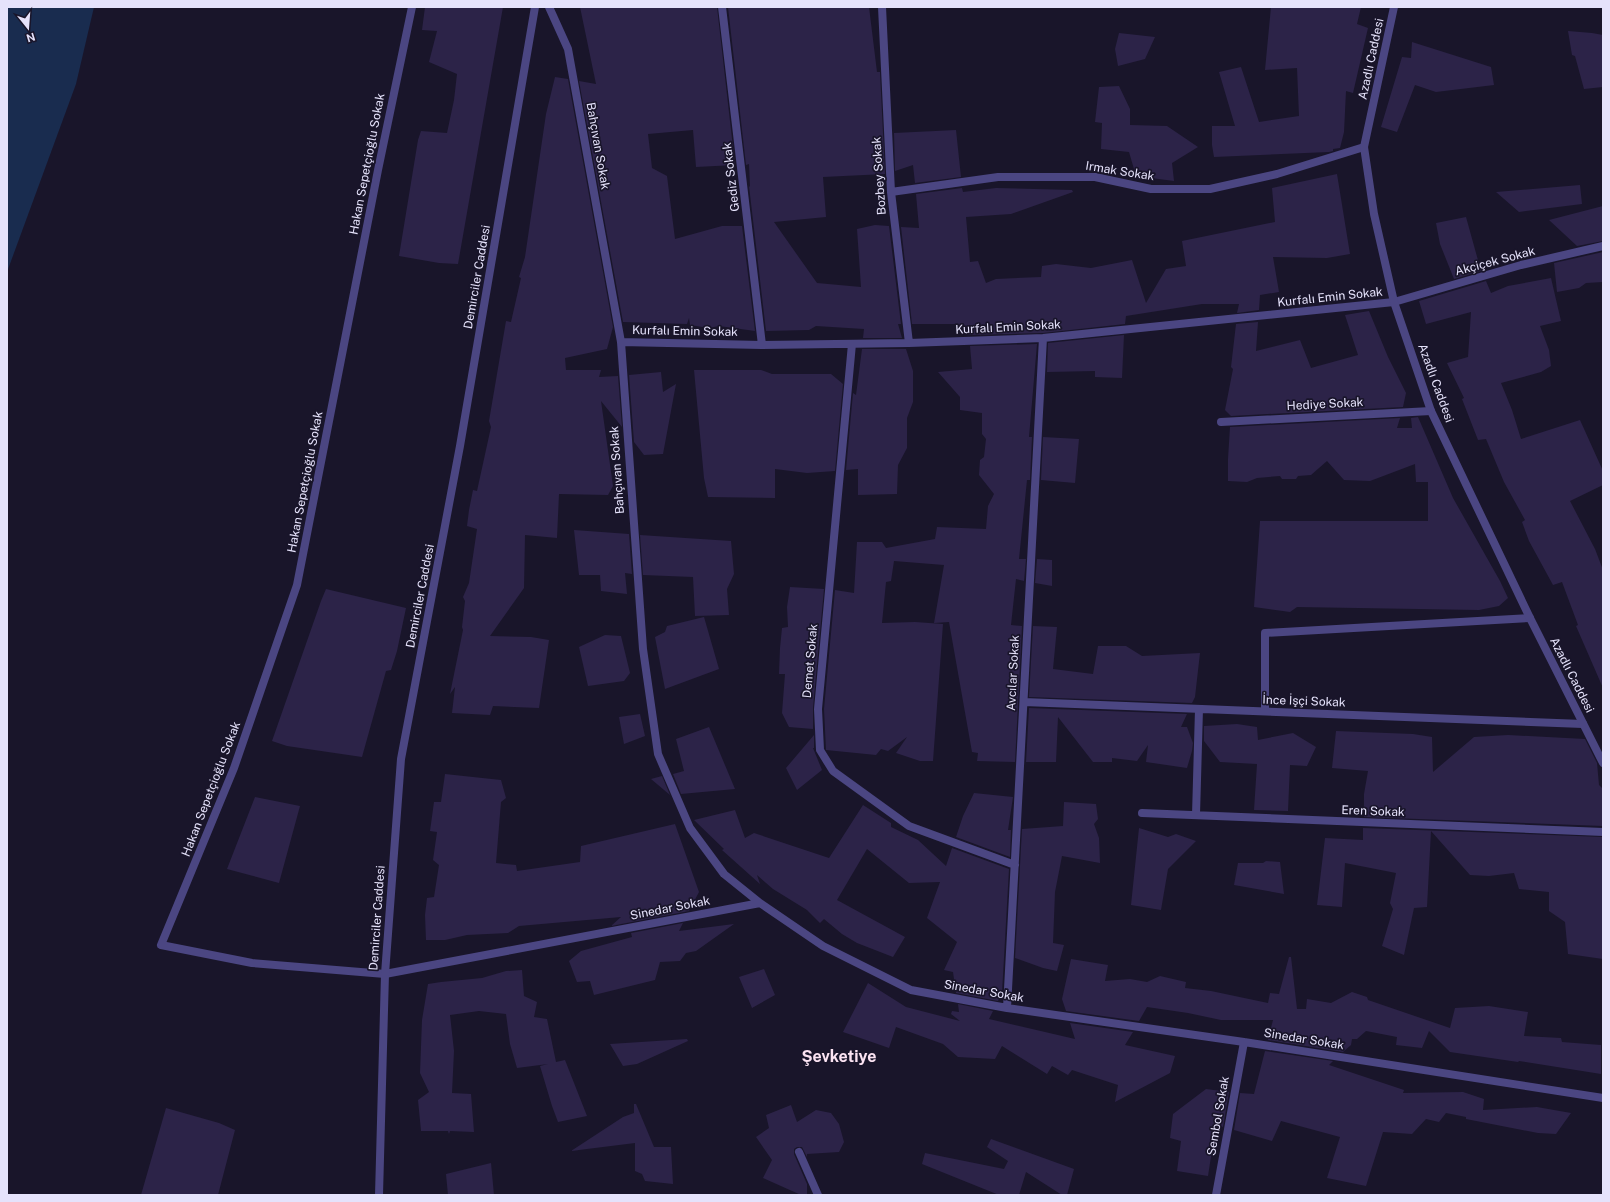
<svg xmlns="http://www.w3.org/2000/svg" width="1610" height="1202" viewBox="0 0 1610 1202" font-family="'Public Sans',sans-serif">
<rect width="100%" height="100%" fill="#19152a"/>
<path fill="#192c4f" d="M 7,7 L 94,7 L 76,84 L 7,272 Z"/>
<path fill="#2c2348" d="M 425,7 L 503,7 L 458,264 L 439,263 L 399,256 L 418,140 L 421,131 L 447,133 L 454,100 L 457,74 L 429,62 L 437,31 L 422,30 Z
M 580,7 L 717,7 L 735,165 L 696,167 L 693,130 L 648,134 L 652,168 L 667,176 L 675,239 L 722,226 L 742,226 L 755,331 L 719,326 L 709,328 L 690,325 L 689,318 L 687,324 L 623,322 L 579,81 L 596,84 Z
M 728,7 L 869,7 L 877,72 L 880,72 L 885,174 L 823,177 L 826,217 L 774,222 L 817,283 L 861,287 L 857,229 L 875,225 L 889,226 L 901,324 L 898,324 L 902,338 L 863,338 L 864,329 L 816,326 L 809,330 L 766,331 L 749,186 L 750,187 L 749,164 L 746,165 Z
M 1271,7 L 1361,7 L 1357,24 L 1368,28 L 1353,93 L 1346,91 L 1344,132 L 1340,148 L 1333,149 L 1333,151 L 1329,152 L 1214,157 L 1212,145 L 1212,126 L 1235,126 L 1219,72 L 1241,67 L 1259,122 L 1299,116 L 1297,68 L 1265,70 Z
M 1568,31 L 1592,33 L 1603,35 L 1603,87 L 1584,89 L 1575,56 L 1572,55 Z
M 1119,33 L 1155,37 L 1145,59 L 1118,66 L 1115,49 Z
M 1412,42 L 1491,67 L 1494,85 L 1436,92 L 1415,85 L 1397,132 L 1381,127 L 1402,57 L 1411,58 Z
M 555,77 L 568,79 L 613,327 L 607,349 L 565,358 L 566,370 L 601,370 L 599,377 L 618,376 L 622,427 L 601,401 L 613,486 L 608,495 L 559,494 L 557,538 L 525,535 L 524,588 L 490,636 L 531,637 L 549,640 L 539,708 L 493,706 L 490,715 L 452,713 L 455,687 L 450,694 L 463,630 L 462,627 L 465,601 L 463,597 L 469,583 L 477,529 L 467,526 L 469,510 L 473,490 L 477,491 L 491,427 L 489,421 L 506,321 L 511,322 L 521,278 L 519,277 L 525,257 L 546,114 Z
M 1119,86 L 1130,109 L 1130,125 L 1167,126 L 1198,147 L 1172,163 L 1174,181 L 1136,176 L 1129,152 L 1101,149 L 1102,123 L 1095,122 L 1099,87 Z
M 956,130 L 961,177 L 915,183 L 913,165 L 895,171 L 894,133 Z
M 1337,174 L 1350,254 L 1327,258 L 1273,257 L 1279,292 L 1260,295 L 1259,310 L 1237,313 L 1239,304 L 1202,304 L 1126,316 L 1125,324 L 1043,333 L 969,335 L 958,324 L 912,324 L 901,227 L 919,228 L 916,194 L 962,188 L 963,192 L 996,188 L 1072,190 L 1073,192 L 1011,214 L 966,217 L 970,262 L 978,261 L 986,283 L 996,279 L 1041,277 L 1042,266 L 1056,264 L 1091,268 L 1132,260 L 1146,303 L 1166,269 L 1186,266 L 1182,241 L 1275,222 L 1272,188 Z
M 1580,185 L 1582,204 L 1519,212 L 1496,192 Z
M 1603,206 L 1603,241 L 1577,246 L 1549,220 Z
M 1466,217 L 1481,271 L 1454,279 L 1440,244 L 1436,223 Z
M 1603,252 L 1603,282 L 1586,283 L 1579,288 L 1557,292 L 1554,263 Z
M 1551,278 L 1561,321 L 1540,326 L 1549,350 L 1551,366 L 1541,372 L 1501,383 L 1512,410 L 1521,439 L 1580,420 L 1603,471 L 1603,485 L 1570,501 L 1595,549 L 1603,570 L 1603,688 L 1576,626 L 1578,625 L 1562,582 L 1553,585 L 1529,541 L 1522,522 L 1525,520 L 1504,482 L 1486,439 L 1478,440 L 1462,399 L 1464,398 L 1447,363 L 1468,357 L 1471,312 L 1426,324 L 1419,301 L 1486,281 L 1491,293 L 1508,286 Z
M 1369,311 L 1388,357 L 1406,393 L 1403,407 L 1231,416 L 1225,410 L 1233,369 L 1231,367 L 1236,324 L 1258,322 L 1256,351 L 1300,340 L 1311,368 L 1358,355 L 1345,315 Z
M 1124,335 L 1122,378 L 1095,377 L 1095,371 L 1047,372 L 1048,343 Z
M 1037,344 L 1029,437 L 1032,437 L 1030,480 L 1027,480 L 1019,559 L 1026,559 L 1024,581 L 1016,579 L 1011,625 L 1022,626 L 1015,762 L 977,761 L 978,753 L 972,752 L 949,622 L 934,623 L 944,565 L 894,561 L 891,581 L 886,582 L 882,623 L 915,622 L 943,624 L 933,761 L 920,761 L 896,753 L 907,737 L 888,751 L 881,749 L 876,755 L 826,750 L 824,709 L 835,590 L 854,593 L 857,542 L 882,542 L 886,548 L 935,539 L 937,527 L 986,529 L 988,506 L 994,494 L 979,475 L 980,460 L 984,457 L 986,439 L 982,434 L 982,413 L 960,410 L 960,397 L 938,372 L 972,369 L 970,346 Z
M 862,349 L 906,349 L 913,371 L 913,402 L 907,418 L 907,448 L 898,465 L 897,494 L 858,495 L 858,469 L 846,470 L 853,393 L 856,395 Z
M 694,370 L 761,370 L 772,374 L 831,374 L 843,384 L 835,471 L 807,473 L 775,469 L 775,498 L 708,497 L 704,478 Z
M 661,372 L 663,392 L 676,384 L 663,454 L 644,455 L 634,442 L 629,375 Z
M 1418,417 L 1453,498 L 1500,581 L 1508,598 L 1499,606 L 1479,610 L 1297,607 L 1290,612 L 1254,607 L 1260,521 L 1428,521 L 1428,482 L 1416,482 L 1415,464 L 1370,481 L 1344,480 L 1327,461 L 1311,475 L 1298,476 L 1296,479 L 1282,479 L 1280,476 L 1257,478 L 1247,482 L 1228,481 L 1228,459 L 1230,427 L 1400,418 L 1397,428 L 1412,428 L 1411,418 Z
M 1043,437 L 1079,439 L 1075,483 L 1041,480 Z
M 574,530 L 629,534 L 632,574 L 625,573 L 627,594 L 601,591 L 600,575 L 579,575 Z
M 640,535 L 731,541 L 734,574 L 727,589 L 729,615 L 695,616 L 693,577 L 643,575 Z
M 1037,559 L 1052,560 L 1052,586 L 1035,583 Z
M 790,587 L 824,589 L 813,708 L 813,729 L 789,727 L 782,713 L 785,674 L 779,674 L 780,648 L 782,628 L 788,627 L 787,607 Z
M 326,589 L 406,608 L 397,651 L 391,670 L 386,671 L 362,757 L 287,746 L 272,741 L 321,601 Z
M 704,617 L 719,669 L 665,689 L 655,637 L 665,632 L 667,626 Z
M 1033,626 L 1057,627 L 1053,669 L 1093,674 L 1098,646 L 1126,646 L 1142,656 L 1200,653 L 1195,697 L 1192,703 L 1029,697 Z
M 605,635 L 621,636 L 630,673 L 624,681 L 588,686 L 579,647 Z
M 1029,708 L 1187,714 L 1181,727 L 1187,727 L 1193,743 L 1192,751 L 1187,768 L 1146,762 L 1148,745 L 1137,761 L 1112,758 L 1112,762 L 1093,762 L 1058,717 L 1056,762 L 1026,762 Z
M 640,714 L 645,736 L 624,744 L 619,717 Z
M 1237,724 L 1257,727 L 1258,740 L 1293,733 L 1316,747 L 1307,766 L 1290,765 L 1288,811 L 1254,810 L 1257,764 L 1220,762 L 1204,741 L 1204,726 Z
M 709,727 L 735,789 L 681,794 L 673,774 L 684,771 L 676,739 Z
M 1336,731 L 1413,734 L 1432,737 L 1433,772 L 1474,737 L 1508,735 L 1585,739 L 1597,763 L 1599,785 L 1603,789 L 1603,826 L 1364,817 L 1364,794 L 1368,771 L 1332,768 Z
M 814,735 L 814,748 L 813,748 L 822,770 L 797,790 L 786,768 Z
M 445,774 L 501,780 L 506,798 L 501,802 L 496,863 L 516,865 L 517,871 L 580,862 L 581,846 L 675,824 L 699,892 L 689,911 L 611,926 L 621,917 L 519,926 L 508,933 L 467,935 L 445,940 L 426,940 L 425,915 L 427,898 L 434,897 L 439,865 L 433,860 L 437,832 L 430,831 L 434,802 L 441,802 Z
M 662,776 L 670,795 L 651,779 Z
M 974,793 L 1013,797 L 1008,830 L 1011,830 L 1010,857 L 956,837 L 963,816 Z
M 255,797 L 300,806 L 279,883 L 227,869 Z
M 1064,802 L 1096,804 L 1098,819 L 1094,824 L 1099,838 L 1100,863 L 1062,856 L 1055,892 L 1053,943 L 1064,945 L 1057,971 L 1043,968 L 1015,958 L 1022,829 L 1063,826 Z
M 863,805 L 891,823 L 891,827 L 918,840 L 946,866 L 952,848 L 1009,869 L 1002,993 L 998,1001 L 956,993 L 953,972 L 944,970 L 957,942 L 927,918 L 940,882 L 909,883 L 867,849 L 837,900 L 905,937 L 893,957 L 857,943 L 842,934 L 824,919 L 820,923 L 807,910 L 773,889 L 757,875 L 760,884 L 722,850 L 724,849 L 694,820 L 735,810 L 745,838 L 754,833 L 829,858 Z
M 1139,828 L 1168,837 L 1176,834 L 1196,841 L 1168,869 L 1161,910 L 1131,905 Z
M 1363,828 L 1603,837 L 1603,959 L 1568,954 L 1565,922 L 1549,911 L 1549,892 L 1519,889 L 1514,873 L 1489,876 L 1470,875 L 1431,831 L 1427,907 L 1414,908 L 1404,955 L 1382,946 L 1393,909 L 1390,903 L 1396,873 L 1345,863 L 1342,907 L 1317,905 L 1325,838 L 1363,840 Z
M 1266,861 L 1280,862 L 1284,894 L 1234,885 L 1238,863 L 1263,863 Z
M 683,923 L 679,931 L 734,924 L 696,951 L 686,953 L 680,961 L 660,962 L 655,980 L 594,995 L 590,981 L 577,982 L 569,961 L 581,951 L 632,937 L 631,933 Z
M 1289,957 L 1291,957 L 1297,1009 L 1306,1009 L 1307,999 L 1331,1003 L 1352,992 L 1367,997 L 1368,1000 L 1450,1028 L 1455,1008 L 1489,1006 L 1528,1012 L 1524,1036 L 1561,1038 L 1562,1042 L 1601,1045 L 1601,1074 L 1519,1061 L 1518,1062 L 1450,1052 L 1429,1031 L 1422,1048 L 1396,1045 L 1397,1037 L 1366,1031 L 1357,1039 L 1352,1039 L 1351,1045 L 1343,1052 L 1268,1040 L 1273,1020 L 1221,1020 L 1188,1013 L 1147,1007 L 1139,1021 L 1066,1011 L 1062,999 L 1071,959 L 1108,965 L 1105,981 L 1130,979 L 1147,982 L 1160,976 L 1186,982 L 1185,988 L 1211,991 L 1268,1003 L 1270,993 L 1279,994 Z
M 764,969 L 775,995 L 752,1008 L 739,977 Z
M 522,970 L 524,996 L 537,1002 L 534,1017 L 547,1019 L 556,1062 L 565,1060 L 587,1116 L 558,1122 L 552,1106 L 540,1066 L 548,1064 L 517,1068 L 510,1044 L 506,1014 L 479,1011 L 450,1015 L 454,1051 L 452,1093 L 471,1094 L 474,1132 L 450,1131 L 449,1134 L 448,1131 L 421,1131 L 418,1100 L 429,1092 L 420,1073 L 422,1020 L 428,984 L 441,982 L 482,978 L 506,971 Z
M 868,983 L 906,1007 L 960,1021 L 951,1014 L 952,1011 L 959,1012 L 958,1004 L 993,1011 L 989,1019 L 1075,1039 L 1070,1023 L 1133,1032 L 1125,1045 L 1175,1056 L 1170,1073 L 1115,1102 L 1118,1085 L 1072,1070 L 1068,1075 L 1052,1066 L 1047,1074 L 1002,1046 L 995,1059 L 958,1057 L 943,1044 L 896,1027 L 889,1048 L 843,1032 Z
M 687,1039 L 688,1041 L 637,1064 L 623,1066 L 610,1044 Z
M 1265,1051 L 1333,1061 L 1329,1065 L 1404,1090 L 1403,1093 L 1463,1092 L 1484,1099 L 1483,1110 L 1537,1107 L 1571,1113 L 1556,1134 L 1538,1133 L 1466,1119 L 1466,1117 L 1446,1113 L 1439,1122 L 1426,1119 L 1412,1134 L 1383,1132 L 1366,1186 L 1327,1178 L 1340,1137 L 1281,1121 L 1272,1141 L 1234,1130 L 1240,1093 L 1254,1094 Z
M 1206,1089 L 1229,1092 L 1223,1127 L 1216,1124 L 1208,1176 L 1177,1171 L 1181,1141 L 1170,1138 L 1173,1114 Z
M 634,1104 L 636,1104 L 654,1147 L 671,1147 L 673,1184 L 645,1181 L 642,1174 L 635,1171 L 635,1143 L 571,1151 L 623,1117 L 634,1113 Z
M 791,1105 L 797,1122 L 816,1110 L 831,1113 L 839,1124 L 844,1142 L 839,1152 L 807,1154 L 807,1157 L 802,1147 L 797,1147 L 794,1149 L 794,1154 L 807,1184 L 807,1195 L 801,1195 L 763,1178 L 772,1160 L 756,1137 L 769,1128 L 766,1115 Z
M 166,1108 L 219,1123 L 235,1130 L 218,1195 L 141,1195 Z
M 991,1139 L 1074,1169 L 1067,1195 L 1062,1195 L 1026,1172 L 1019,1195 L 999,1195 L 922,1164 L 925,1153 L 1004,1169 L 1008,1161 L 987,1147 Z
M 491,1163 L 494,1195 L 448,1195 L 446,1174 Z"/>
<g fill="none" stroke-linecap="round" stroke-linejoin="round">
<path stroke="#4b4682" stroke-width="8" d="M 412,7 L 378,170 L 297,585 L 234,768 L 161,945 L 252,963 L 385,974 L 760,903 L 823,946 L 911,990 L 1007,1008 L 1244,1042 L 1603,1098
M 549,7 L 568,49 L 621,342 L 643,649 L 658,754 L 690,828 L 724,874 L 760,903
M 722,7 L 762,345
M 882,7 L 891,192 L 909,343
M 891,192 L 998,177 L 1095,177 L 1151,189 L 1210,189 L 1277,174 L 1364,147
M 621,342 L 762,345 L 909,343 L 1043,338 L 1394,302 L 1521,265 L 1603,246
M 852,344 L 818,709 L 820,750 L 833,771 L 909,826 L 1015,865
M 1221,422 L 1431,411
M 1024,702 L 1583,724
M 1265,711 L 1265,633 L 1530,618
M 1142,813 L 1603,832
M 1196,815 L 1199,709
M 1007,1008 L 1043,338
M 799,1152 L 818,1195
M 1216,1195 L 1244,1042"/>
<path stroke="#4b4682" stroke-width="8" d="M 1394,7 L 1364,147 L 1374,214 L 1394,302 L 1431,411 L 1530,618 L 1603,763
M 379,1195 L 385,974 L 401,759 L 460,446 L 535,7"/>
</g>
<g text-anchor="middle" stroke-width="3.5" stroke-linejoin="round" paint-order="stroke">
<g font-size="12" fill="#e5e2fb" stroke="#19152a">
<text transform="translate(1371 59) rotate(-78)" y="4">Azadlı Caddesi</text>
<text transform="translate(598 146) rotate(80)" y="4">Bahçıvan Sokak</text>
<text transform="translate(367 164) rotate(-79)" y="4">Hakan Sepetçioğlu Sokak</text>
<text transform="translate(1120 171) rotate(9)" y="4">Irmak Sokak</text>
<text transform="translate(879 176) rotate(-94)" y="4">Bozbey Sokak</text>
<text transform="translate(731 177) rotate(-97)" y="4">Gediz Sokak</text>
<text transform="translate(1495 261) rotate(-15)" y="4">Akçiçek Sokak</text>
<text transform="translate(477 277) rotate(-80)" y="4">Demirciler Caddesi</text>
<text transform="translate(1330 297) rotate(-6)" y="4">Kurfalı Emin Sokak</text>
<text transform="translate(1008 327) rotate(-3)" y="4">Kurfalı Emin Sokak</text>
<text transform="translate(685 331) rotate(1)" y="4">Kurfalı Emin Sokak</text>
<text transform="translate(1436 383) rotate(70)" y="4">Azadlı Caddesi</text>
<text transform="translate(1325 404) rotate(-3)" y="4">Hediye Sokak</text>
<text transform="translate(617 470) rotate(-94)" y="4">Bahçıvan Sokak</text>
<text transform="translate(305 482) rotate(-79)" y="4">Hakan Sepetçioğlu Sokak</text>
<text transform="translate(420 596) rotate(-79)" y="4">Demirciler Caddesi</text>
<text transform="translate(810 661) rotate(-85)" y="4">Demet Sokak</text>
<text transform="translate(1013 673) rotate(-87)" y="4">Avcılar Sokak</text>
<text transform="translate(1572 675) rotate(63)" y="4">Azadlı Caddesi</text>
<text transform="translate(1304 701) rotate(2)" y="4">İnce İşçi Sokak</text>
<text transform="translate(211 789) rotate(-69)" y="4">Hakan Sepetçioğlu Sokak</text>
<text transform="translate(1373 811) rotate(2)" y="4">Eren Sokak</text>
<text transform="translate(670 908) rotate(-11)" y="4">Sinedar Sokak</text>
<text transform="translate(377 918) rotate(-86)" y="4">Demirciler Caddesi</text>
<text transform="translate(984 991) rotate(10)" y="4">Sinedar Sokak</text>
<text transform="translate(1304 1039) rotate(9)" y="4">Sinedar Sokak</text>
<text transform="translate(1218 1116) rotate(-80)" y="4">Sembol Sokak</text>
</g>
<g font-size="16" font-weight="bold" fill="#fbe3f2" stroke="#19152a">
<text x="839" y="1062">Şevketiye</text>
</g>
</g>
<rect width="1610" height="1202" fill="none" stroke="#e5e2fb" stroke-width="16"/>
<g transform="translate(28 28) rotate(163)" stroke="#19152a" stroke-width="3" paint-order="stroke">
<path d="M0-3L7 15L0 10L-7 15Z" fill="#e5e2fb"/>
<text y="-6" font-size="11" font-weight="bold" text-anchor="middle" fill="#e5e2fb">N</text>
</g>
</svg>
